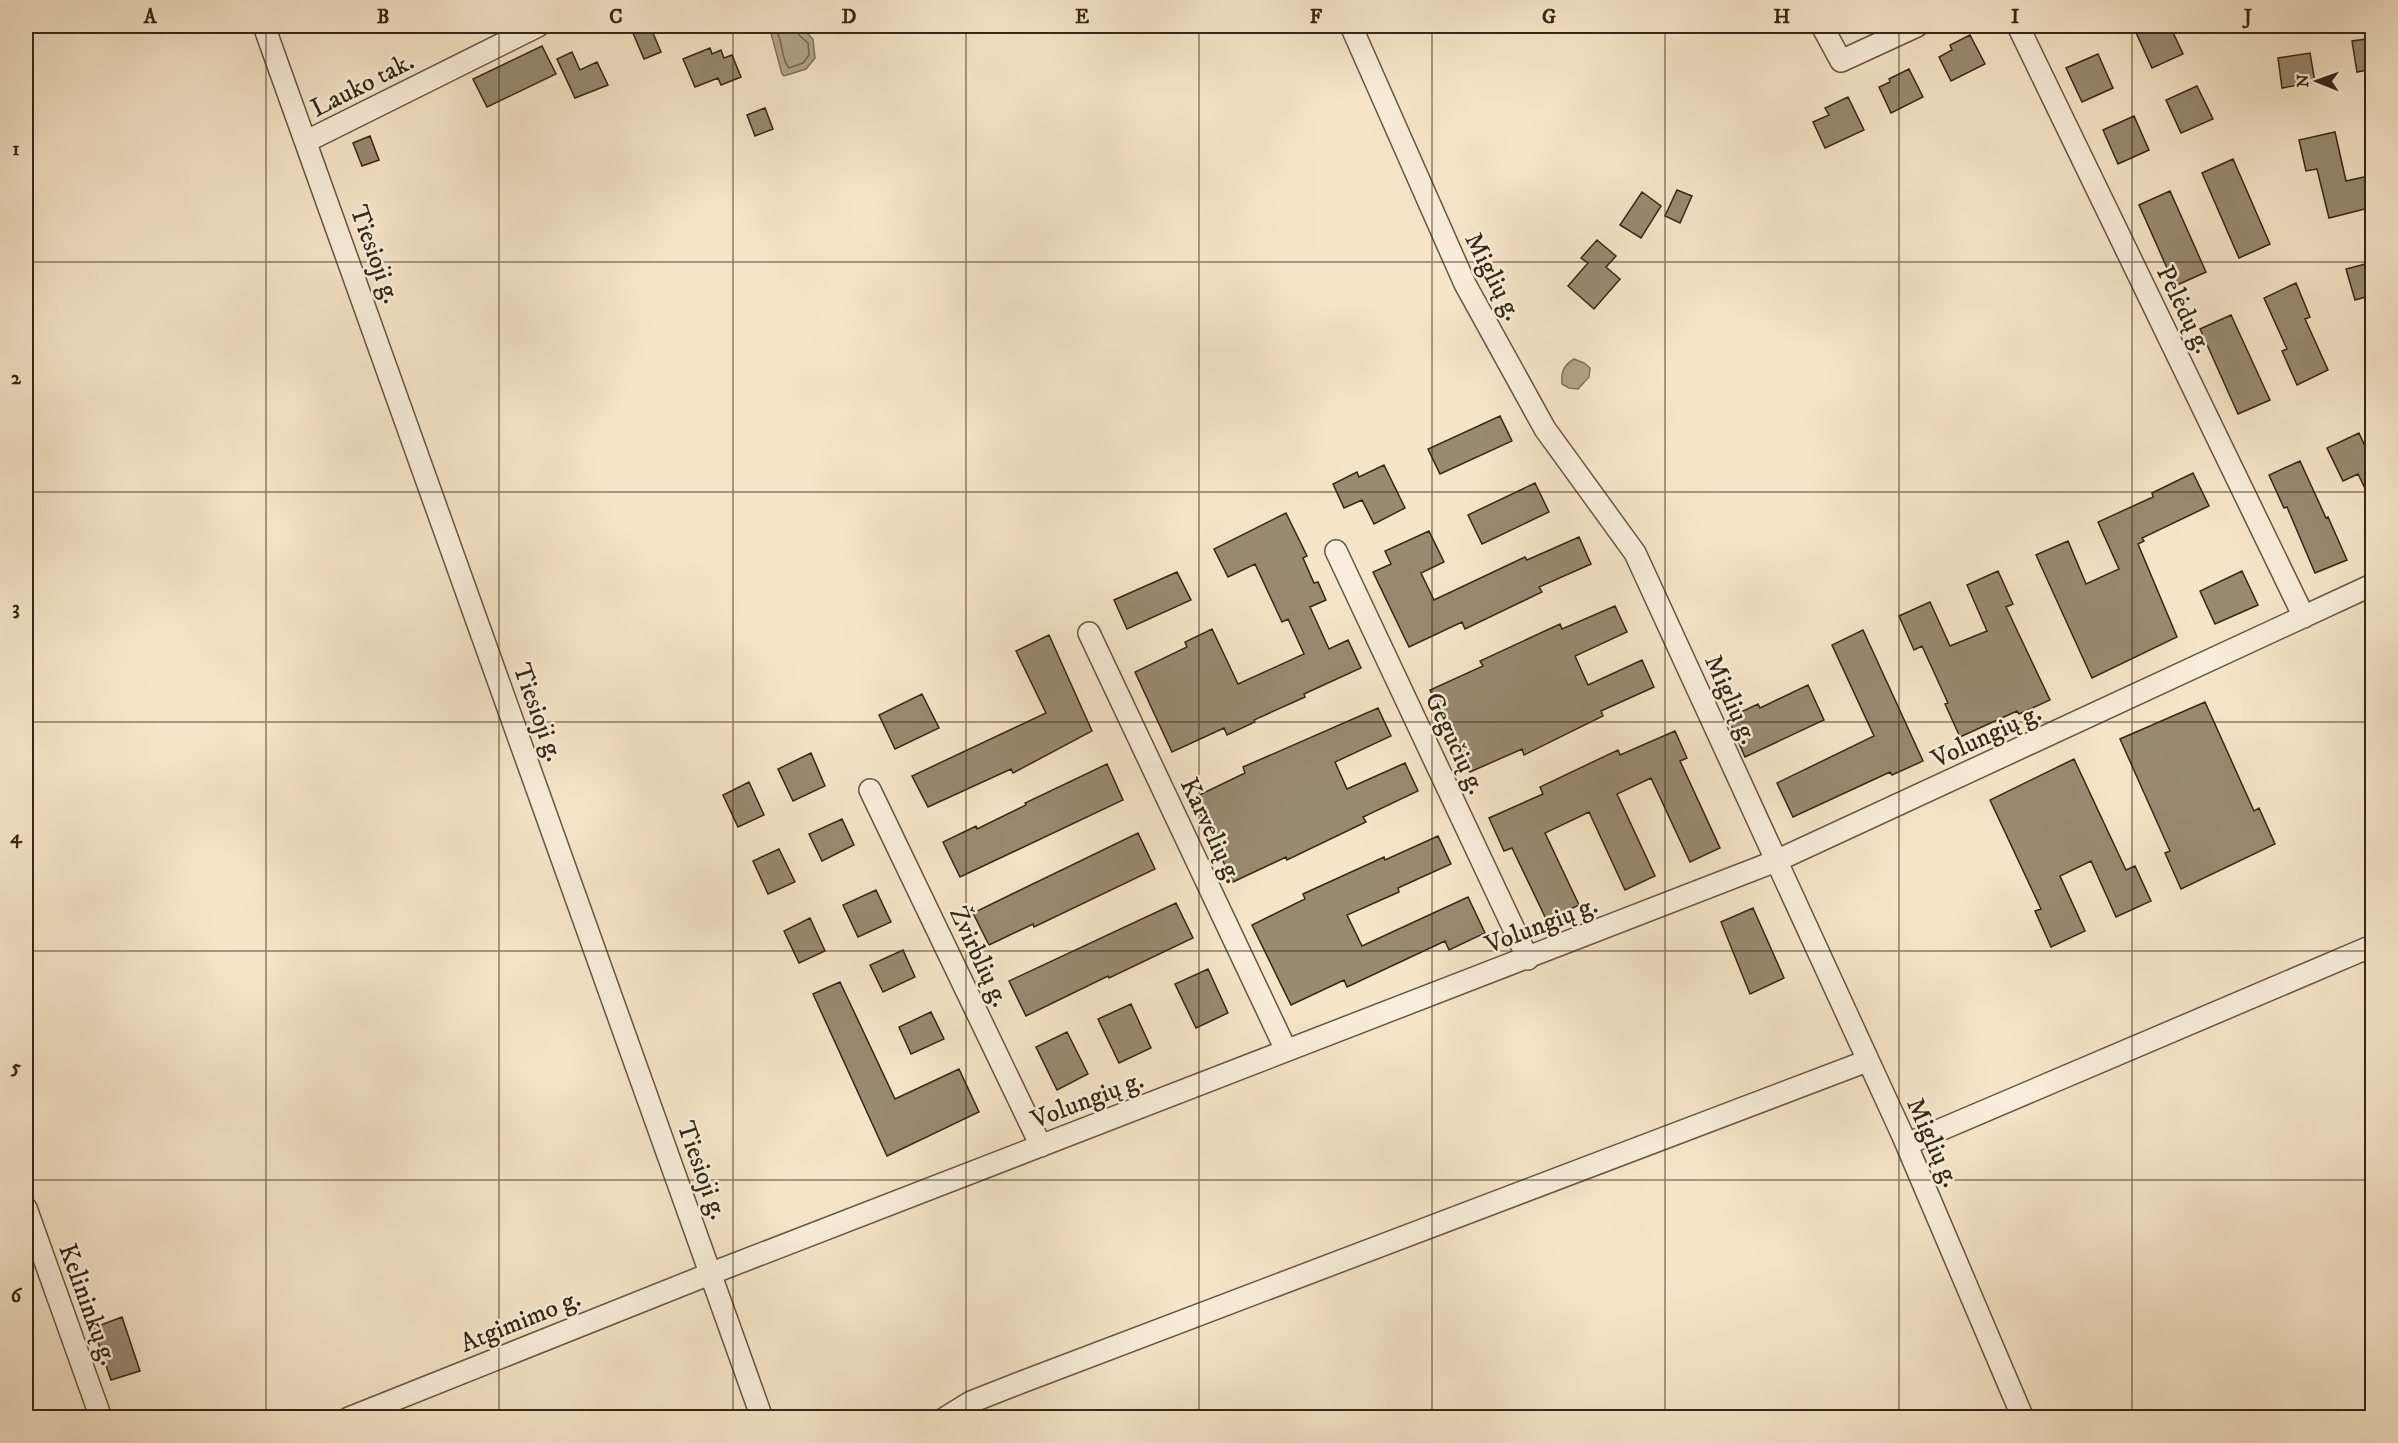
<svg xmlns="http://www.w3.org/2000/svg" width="2398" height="1443" viewBox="0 0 2398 1443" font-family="'IM FELL DW Pica',serif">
<rect width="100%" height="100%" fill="#f6e5c8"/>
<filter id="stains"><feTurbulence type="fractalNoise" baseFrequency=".00333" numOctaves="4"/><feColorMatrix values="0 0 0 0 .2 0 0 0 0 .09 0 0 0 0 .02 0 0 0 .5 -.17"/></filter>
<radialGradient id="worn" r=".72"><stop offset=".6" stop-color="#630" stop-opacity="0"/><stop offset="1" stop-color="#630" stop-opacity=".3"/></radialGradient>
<path fill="#b4a48b" stroke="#81725b" stroke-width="1.5" d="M 736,26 L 800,26 L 813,39 L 815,58 L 806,69 L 784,76 L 782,74 L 771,33 L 763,30 L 742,32 Z
M 1574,359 L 1584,363 L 1590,368 L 1589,377 L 1578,389 L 1569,388 L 1562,384 C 1561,372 1563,366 1574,359 Z"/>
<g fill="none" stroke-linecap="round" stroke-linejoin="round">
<path stroke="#746650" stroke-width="1.5" d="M 768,26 C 786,31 778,56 789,68 L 803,63 L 809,55 L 808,43 L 799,35 L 795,26"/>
</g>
<path fill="#998a72" stroke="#352714" stroke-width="1.5" d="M 630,26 L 650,26 L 661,52 L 644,59 Z
M 2133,26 L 2170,26 L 2183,54 L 2152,68 Z
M 1970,35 L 1985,64 L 1951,81 L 1939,57 L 1952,50 L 1950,45 Z
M 2373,38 L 2373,69 L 2357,72 L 2352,41 Z
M 542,46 L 556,74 L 487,107 L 473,79 Z
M 710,48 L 712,54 L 721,50 L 724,58 L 732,55 L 741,77 L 721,85 L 718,78 L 695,87 L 683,59 Z
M 572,52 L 580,70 L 597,62 L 608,85 L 575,98 L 557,59 Z
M 2310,53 L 2315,82 L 2282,88 L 2278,58 Z
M 2098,54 L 2113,88 L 2082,102 L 2066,68 Z
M 1909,69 L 1923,97 L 1891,113 L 1879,87 L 1890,82 L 1889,79 Z
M 2197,86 L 2213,119 L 2181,133 L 2166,100 Z
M 1848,97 L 1864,130 L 1825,148 L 1813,122 L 1829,115 L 1825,108 Z
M 765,108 L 773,129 L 755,136 L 747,115 Z
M 2134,116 L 2149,150 L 2118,164 L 2103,130 Z
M 2335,132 L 2346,181 L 2373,175 L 2373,207 L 2329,218 L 2317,169 L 2306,171 L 2299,140 Z
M 370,136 L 379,160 L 362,166 L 353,143 Z
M 2233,159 L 2270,244 L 2239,258 L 2202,173 Z
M 1677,190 L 1692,196 L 1680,223 L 1665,216 Z
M 2170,191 L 2206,272 L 2175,286 L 2139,205 Z
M 1642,192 L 1661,206 L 1641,238 L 1620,225 Z
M 1597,240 L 1616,256 L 1606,267 L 1620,279 L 1594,309 L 1568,286 L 1588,263 L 1581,258 Z
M 2373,262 L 2373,295 L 2355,300 L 2346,269 Z
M 2296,283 L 2310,317 L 2305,319 L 2328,370 L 2297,385 L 2282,351 L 2287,349 L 2264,298 Z
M 2231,315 L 2270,400 L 2238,414 L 2200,329 Z
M 1500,416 L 1512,441 L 1440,474 L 1428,449 Z
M 2359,433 L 2373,464 L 2373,505 L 2358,474 L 2343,481 L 2327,448 Z
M 2300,461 L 2326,518 L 2328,517 L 2347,560 L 2315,573 L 2287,507 L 2284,508 L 2269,475 Z
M 1384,465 L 1405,508 L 1374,524 L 1362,500 L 1344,508 L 1333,484 L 1357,472 L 1359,477 Z
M 2193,473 L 2209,506 L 2142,538 L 2144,541 L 2138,544 L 2177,637 L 2092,678 L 2036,555 L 2068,541 L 2086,584 L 2119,569 L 2098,522 L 2153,497 L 2152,493 Z
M 1535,483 L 1549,512 L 1482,544 L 1468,515 Z
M 1286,513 L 1307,556 L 1303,558 L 1314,583 L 1318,582 L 1326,600 L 1310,607 L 1329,649 L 1348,640 L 1361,668 L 1304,694 L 1305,697 L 1254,720 L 1255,722 L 1227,735 L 1224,728 L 1172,752 L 1135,672 L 1187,647 L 1185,642 L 1212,629 L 1238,684 L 1304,654 L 1288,619 L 1282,622 L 1255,564 L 1228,577 L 1214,549 Z
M 1429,531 L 1444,562 L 1421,573 L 1434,600 L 1525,557 L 1527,560 L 1579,537 L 1591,564 L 1539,587 L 1542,592 L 1465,629 L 1462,622 L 1409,647 L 1373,572 L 1391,564 L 1385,551 Z
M 1998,571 L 2013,604 L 2006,607 L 2050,700 L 2019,714 L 2017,711 L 1960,737 L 1945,704 L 1948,703 L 1922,646 L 1914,650 L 1899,616 L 1930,602 L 1950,646 L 1987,631 L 1967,585 Z
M 2242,571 L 2258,605 L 2215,624 L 2200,591 Z
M 1177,572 L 1191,600 L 1127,629 L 1114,600 Z
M 1615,606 L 1627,632 L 1575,656 L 1588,685 L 1642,660 L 1654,687 L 1601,711 L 1603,716 L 1524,755 L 1522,749 L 1470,772 L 1430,690 L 1483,666 L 1480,661 L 1560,624 L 1562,629 Z
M 1863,630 L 1923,761 L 1892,775 L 1890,772 L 1793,817 L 1777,783 L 1874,736 L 1832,645 Z
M 1049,635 L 1092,731 L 1013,773 L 1011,769 L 928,807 L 912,776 L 1046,713 L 1016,651 Z
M 1808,685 L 1824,720 L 1745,757 L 1728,718 L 1758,704 L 1760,708 Z
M 922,694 L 939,728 L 895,749 L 879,715 Z
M 2205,702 L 2254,811 L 2259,808 L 2275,844 L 2181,889 L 2165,853 L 2170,851 L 2120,739 Z
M 1378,708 L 1391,736 L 1335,762 L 1347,789 L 1405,763 L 1418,791 L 1363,817 L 1366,822 L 1287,860 L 1286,857 L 1233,882 L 1193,798 L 1245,773 L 1243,767 Z
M 1675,731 L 1687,758 L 1680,761 L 1720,848 L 1690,862 L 1651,778 L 1617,794 L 1655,876 L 1625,890 L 1589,812 L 1545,833 L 1579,905 L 1547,921 L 1512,848 L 1504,851 L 1489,818 L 1543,794 L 1540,787 L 1618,750 L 1620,755 Z
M 811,753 L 825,786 L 793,801 L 778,769 Z
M 2074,759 L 2126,870 L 2135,866 L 2151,901 L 2116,917 L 2091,861 L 2060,876 L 2085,931 L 2051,947 L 2035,911 L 2041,909 L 1990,800 Z
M 1107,764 L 1123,800 L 960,877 L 943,842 L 976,826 L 977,829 L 1026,805 L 1025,803 Z
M 749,782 L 764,815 L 738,827 L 723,795 Z
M 842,819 L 854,845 L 822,861 L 809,834 Z
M 1138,833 L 1155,869 L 1034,927 L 1033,924 L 989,945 L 973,913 Z
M 1438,836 L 1451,864 L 1398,888 L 1399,892 L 1347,915 L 1362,946 L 1468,897 L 1485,933 L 1449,950 L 1445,941 L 1347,987 L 1344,980 L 1291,1005 L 1252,925 L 1305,899 L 1303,894 L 1384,857 L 1385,860 Z
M 779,849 L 795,882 L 768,894 L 753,861 Z
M 876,890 L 891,922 L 858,937 L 843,905 Z
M 1176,903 L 1193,938 L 1109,978 L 1108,976 L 1026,1016 L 1009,981 Z
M 1753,908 L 1784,978 L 1750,994 L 1721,922 Z
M 810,918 L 825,951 L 799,963 L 784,931 Z
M 903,950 L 915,977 L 883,992 L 870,965 Z
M 1208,969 L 1228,1013 L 1196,1028 L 1175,984 Z
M 840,982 L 895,1099 L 959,1069 L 979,1112 L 887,1156 L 813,994 Z
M 1131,1004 L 1151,1048 L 1119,1063 L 1098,1019 Z
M 931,1012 L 944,1039 L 911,1054 L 899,1027 Z
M 1067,1032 L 1088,1074 L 1057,1090 L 1036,1047 Z
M 122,1317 L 140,1371 L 111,1380 L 93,1328 Z"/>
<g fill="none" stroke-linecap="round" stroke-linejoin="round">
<g stroke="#655641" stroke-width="24">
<path id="minor" d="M 264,26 L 762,1418
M 1351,26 L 1465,284 L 1545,429 L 1635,553 L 1902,1134 L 2023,1418
M 1822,26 L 1841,61 L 1917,26
M 2018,26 L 2304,617
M 307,141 L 538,26
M 1336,551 L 1528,959
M 1089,633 L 1286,1050
M 870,790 L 1041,1146
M 1907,1144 L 2372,946
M 26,1208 L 101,1418
M 349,1418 L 712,1273 L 1776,861 L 2372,585
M 945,1418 L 971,1402 L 1022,1382 L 1867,1061"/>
</g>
<use href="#minor" stroke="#f9eedb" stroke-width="21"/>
</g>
<path fill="none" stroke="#352714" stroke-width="1.5" stroke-opacity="0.55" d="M 266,26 L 266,1418M 499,26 L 499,1418M 733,26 L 733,1418M 966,26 L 966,1418M 1199,26 L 1199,1418M 1432,26 L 1432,1418M 1665,26 L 1665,1418M 1899,26 L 1899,1418M 2132,26 L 2132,1418M 26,262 L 2372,262M 26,492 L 2372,492M 26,722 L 2372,722M 26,951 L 2372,951M 26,1180 L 2372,1180"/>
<g text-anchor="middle" stroke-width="5" stroke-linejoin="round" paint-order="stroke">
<g font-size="26" fill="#352714" stroke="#f9eedb">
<text transform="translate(362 84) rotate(-27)" y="9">Lauko tak.</text>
<text transform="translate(376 254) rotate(70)" y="9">Tiesioji g.</text>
<text transform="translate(1494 276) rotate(63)" y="9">Miglių g.</text>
<text transform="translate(2185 309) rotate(64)" y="9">Pelėdų g.</text>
<text transform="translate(1732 699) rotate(66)" y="9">Miglių g.</text>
<text transform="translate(539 712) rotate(70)" y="9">Tiesioji g.</text>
<text transform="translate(1986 735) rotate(-25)" y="9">Volungių g.</text>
<text transform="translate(1456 743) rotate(65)" y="9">Gegučių g.</text>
<text transform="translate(1212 830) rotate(65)" y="9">Karvelių g.</text>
<text transform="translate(1541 924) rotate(-21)" y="9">Volungių g.</text>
<text transform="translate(980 956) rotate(65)" y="9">Žvirblių g.</text>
<text transform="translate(1087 1099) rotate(-21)" y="9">Volungių g.</text>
<text transform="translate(1934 1142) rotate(66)" y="9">Miglių g.</text>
<text transform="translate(703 1170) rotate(70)" y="9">Tiesioji g.</text>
<text transform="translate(89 1304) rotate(70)" y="9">Kelininkų g.</text>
<text transform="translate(520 1320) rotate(-22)" y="9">Atgimimo g.</text>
</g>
</g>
<rect width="2398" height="1443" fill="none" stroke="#f6e5c8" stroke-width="66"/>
<g transform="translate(2317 81) rotate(271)" stroke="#f9eedb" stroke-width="4.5" paint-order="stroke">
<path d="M0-4.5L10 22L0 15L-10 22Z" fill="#352714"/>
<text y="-9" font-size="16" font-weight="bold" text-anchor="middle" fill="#352714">N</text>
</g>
<rect x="33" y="33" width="2332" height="1377" fill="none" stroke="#352714" stroke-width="2"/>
<g font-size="20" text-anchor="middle" font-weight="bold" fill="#352714">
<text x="150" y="23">A</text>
<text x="383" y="23">B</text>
<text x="616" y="23">C</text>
<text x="849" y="23">D</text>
<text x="1082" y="23">E</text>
<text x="1316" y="23">F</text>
<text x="1549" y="23">G</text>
<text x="1782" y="23">H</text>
<text x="2015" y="23">I</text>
<text x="2248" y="23">J</text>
<text x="16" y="155">1</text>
<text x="16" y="384">2</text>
<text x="16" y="614">3</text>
<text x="16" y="843">4</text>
<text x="16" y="1073">5</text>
<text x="16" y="1302">6</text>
</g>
<rect width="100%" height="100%" filter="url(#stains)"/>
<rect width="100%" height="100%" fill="url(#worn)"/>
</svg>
